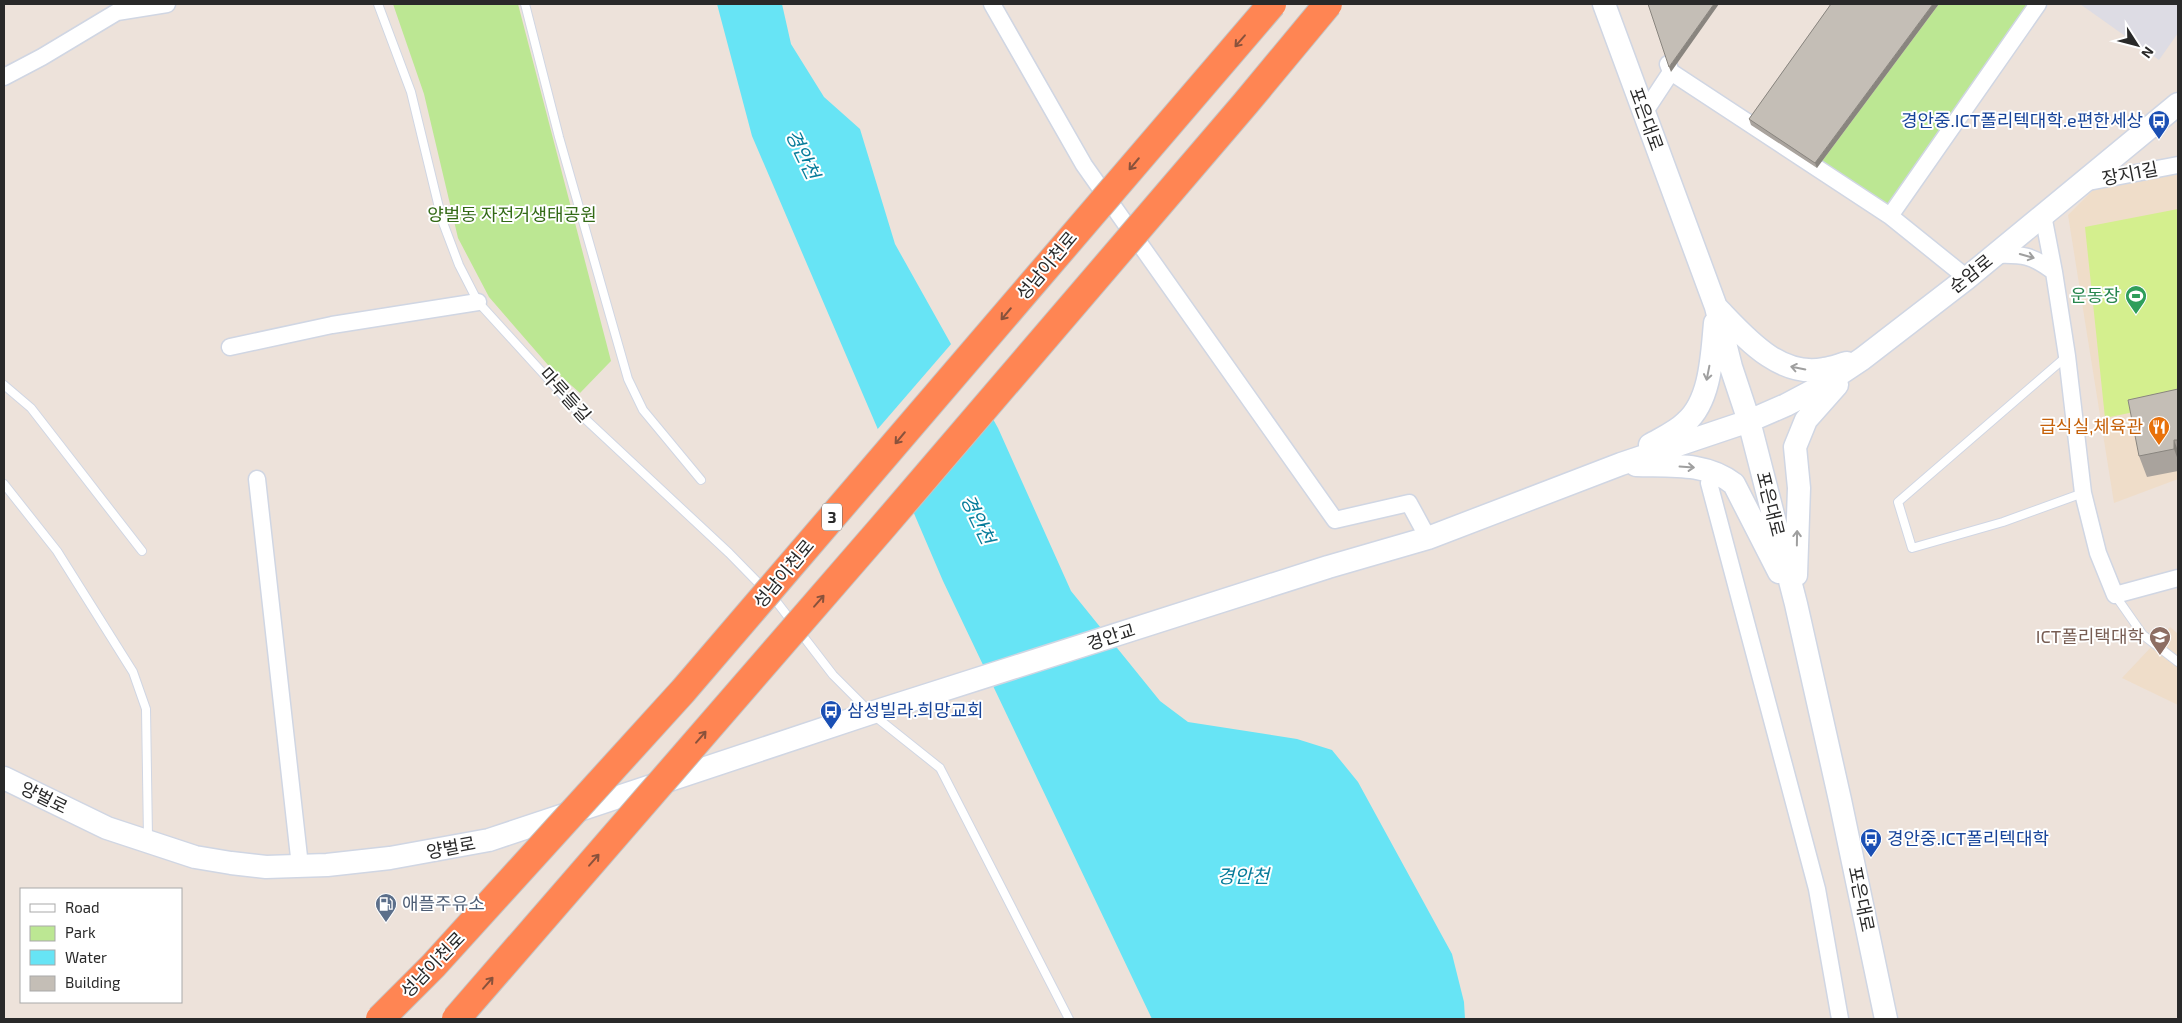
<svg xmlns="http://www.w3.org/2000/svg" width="2182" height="1023" viewBox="0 0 2182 1023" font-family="'Exo 2','Noto Sans KR',sans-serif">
<rect width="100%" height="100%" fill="#ede2da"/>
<path fill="#dddce4" d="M 2080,4 L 2178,4 L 2178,33 L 2159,60 Z"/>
<path fill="#efddc9" d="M 2178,174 L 2178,479 L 2114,503 L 2068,215 L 2098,185 Z
M 2170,627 L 2178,634 L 2178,705 L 2122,678 Z"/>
<path fill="#bce793" d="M 393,4 L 518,4 L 611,361 L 580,393 L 548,365 L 489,297 L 458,238 L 424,94 Z
M 1939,4 L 2038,4 L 1890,216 L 1817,168 Z"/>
<path fill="#d4ef8e" d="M 2178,209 L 2178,403 L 2105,418 L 2085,227 Z"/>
<path fill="#67e4f5" d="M 717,4 L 782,4 L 791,44 L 824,97 L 860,129 L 895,244 L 998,428 L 1071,591 L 1160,701 L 1188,722 L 1297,739 L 1332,750 L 1358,782 L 1452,954 L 1464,1002 L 1465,1019 L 1152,1019 L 943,581 L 752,136 Z"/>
<path fill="#ede2da" d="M 952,343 L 993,415 L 911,511 L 876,431 Z"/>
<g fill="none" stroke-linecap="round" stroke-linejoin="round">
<g stroke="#d0d6e3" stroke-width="10">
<path id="lane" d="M 378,4 L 411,92 L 442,220 L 459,265 L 478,302 L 581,415 L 729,553 L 776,601 L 833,675 L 871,713 L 940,768 L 1069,1019
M 525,4 L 559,137 L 628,379 L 643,410 L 701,480
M 2067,356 L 1898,502 L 1912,548 L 2003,522 L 2083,493
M 4,385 L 31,408 L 142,551
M 4,484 L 57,551 L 133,672 L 146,709 L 148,838
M 2115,595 L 2143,635 L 2178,662"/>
</g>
<g stroke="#d0d6e3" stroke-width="19">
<path id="street" d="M 992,4 L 1084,165 L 1335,520 L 1409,503 L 1428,538
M 1671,72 L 1890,216 L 1967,278
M 4,77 L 42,57 L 117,12 L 167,4
M 1644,113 L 1671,72 L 1668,64
M 2083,183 L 2178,165
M 2043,215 L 2054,272 L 2067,356 L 2083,493 L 2098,553 L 2115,595 L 2178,578
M 1890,216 L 2038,4
M 1995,255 C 2023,254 2032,255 2054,272
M 230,347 L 332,325 L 478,302
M 1713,471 L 1709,483 L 1817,889 L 1840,1019
M 257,479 L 300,866"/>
</g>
<g stroke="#d0d6e3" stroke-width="25">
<path id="secondary" d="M 1604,4 L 1716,307 L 1731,367 L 1749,421 L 1796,604 L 1840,800 L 1886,1019
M 1717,308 C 1745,337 1779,378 1824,369 C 1832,368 1839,365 1847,363
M 1650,445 C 1662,438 1676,432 1686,422 C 1711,400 1712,354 1715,323
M 1636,465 C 1670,466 1706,462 1734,484 L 1779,572
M 1796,575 L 1799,488 L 1795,447 L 1806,420 L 1837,385
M 4,778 L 107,828 L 195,857 L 231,863 L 266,867 L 327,865 L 390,858 L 489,840 L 871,713 L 1328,567 L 1428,538 L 1621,464 L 1749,421 L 1786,405 L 1820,387 L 1862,359 L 1967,278 L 2178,104"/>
</g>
<use href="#lane" stroke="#fff" stroke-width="8"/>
<use href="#street" stroke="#fff" stroke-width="16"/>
<use href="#secondary" stroke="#fff" stroke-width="22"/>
<g stroke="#c3c3c3" stroke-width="30" stroke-linecap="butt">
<path id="highway-bridge" d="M 380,1019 L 433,966 L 683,691 L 1272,4
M 456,1019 L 881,529 L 1245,104 L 1328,4"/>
</g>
<use href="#highway-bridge" stroke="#ff8553" stroke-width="28"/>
</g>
<path fill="#a9a39d" d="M 1831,4 L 1817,168 L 1751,125 L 1749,119 Z
M 2178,389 L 2178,471 L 2147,477 L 2139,456 Z"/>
<path fill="#89857f" d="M 1714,4 L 1719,4 L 1671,72 L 1669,67 Z
M 1933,4 L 1939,4 L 1817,168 L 1815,163 Z
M 2174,440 L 2178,451 L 2178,460 L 2174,449 Z"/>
<path fill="#c4beb6" stroke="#89857f" d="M 1648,4 L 1714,4 L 1669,67 Z
M 1831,4 L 1933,4 L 1815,163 L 1749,119 Z
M 2178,389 L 2178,440 L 2174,440 L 2174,449 L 2139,456 L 2128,400 Z"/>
<defs><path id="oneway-shaft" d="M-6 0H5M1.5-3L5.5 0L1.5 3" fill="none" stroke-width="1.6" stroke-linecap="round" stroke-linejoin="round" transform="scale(1.25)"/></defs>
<g stroke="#89523c">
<use href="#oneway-shaft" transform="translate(1240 41) rotate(131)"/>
<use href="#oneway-shaft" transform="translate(1134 164) rotate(130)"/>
<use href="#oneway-shaft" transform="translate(1006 314) rotate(130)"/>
<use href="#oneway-shaft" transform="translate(900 438) rotate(130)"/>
<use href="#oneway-shaft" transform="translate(819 601) rotate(-49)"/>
<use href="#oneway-shaft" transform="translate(701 737) rotate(-49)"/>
<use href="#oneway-shaft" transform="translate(594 860) rotate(-49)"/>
<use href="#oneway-shaft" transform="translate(488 983) rotate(-49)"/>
</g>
<g stroke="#9f9f9f">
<use href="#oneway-shaft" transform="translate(2027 256) rotate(16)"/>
<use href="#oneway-shaft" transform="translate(1798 368) rotate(-169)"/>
<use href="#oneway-shaft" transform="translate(1708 373) rotate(101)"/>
<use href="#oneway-shaft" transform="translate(1687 467) rotate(4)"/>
<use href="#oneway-shaft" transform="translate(1797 538) rotate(-89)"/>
</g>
<defs>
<g id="bus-pin" transform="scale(1.125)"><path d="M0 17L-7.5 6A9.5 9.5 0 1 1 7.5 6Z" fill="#1a4fb4" stroke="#fff"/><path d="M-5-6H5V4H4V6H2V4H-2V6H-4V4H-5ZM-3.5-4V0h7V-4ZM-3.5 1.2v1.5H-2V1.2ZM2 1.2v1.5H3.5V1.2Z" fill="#fff"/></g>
<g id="stadium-pin" transform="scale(1.125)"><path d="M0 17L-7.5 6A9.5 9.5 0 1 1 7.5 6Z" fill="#2e9e5b" stroke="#fff"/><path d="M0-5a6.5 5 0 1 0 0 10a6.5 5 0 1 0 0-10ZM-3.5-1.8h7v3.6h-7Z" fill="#fff"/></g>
<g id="restaurant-pin" transform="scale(1.125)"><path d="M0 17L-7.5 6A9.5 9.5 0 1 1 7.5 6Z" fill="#e8710a" stroke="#fff"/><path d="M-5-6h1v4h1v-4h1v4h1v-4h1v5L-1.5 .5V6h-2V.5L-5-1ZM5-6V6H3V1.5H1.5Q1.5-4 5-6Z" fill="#fff"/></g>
<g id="university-pin" transform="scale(1.125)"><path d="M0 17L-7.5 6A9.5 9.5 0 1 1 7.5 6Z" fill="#8d6e63" stroke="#fff"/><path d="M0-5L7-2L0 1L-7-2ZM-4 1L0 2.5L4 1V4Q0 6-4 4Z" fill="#fff"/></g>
<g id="fuel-pin" transform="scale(1.125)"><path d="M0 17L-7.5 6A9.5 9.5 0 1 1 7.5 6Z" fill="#5c6f8a" stroke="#fff"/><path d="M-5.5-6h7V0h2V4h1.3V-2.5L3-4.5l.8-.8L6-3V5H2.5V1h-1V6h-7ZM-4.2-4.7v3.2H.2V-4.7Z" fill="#fff"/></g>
</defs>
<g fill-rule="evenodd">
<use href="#bus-pin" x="2159" y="121"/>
<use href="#stadium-pin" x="2136" y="296"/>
<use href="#restaurant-pin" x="2159" y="427"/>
<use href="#university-pin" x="2160" y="637"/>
<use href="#bus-pin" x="831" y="711"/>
<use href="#bus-pin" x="1871" y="839"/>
<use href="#fuel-pin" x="386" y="904"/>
</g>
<g text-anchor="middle" stroke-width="4" stroke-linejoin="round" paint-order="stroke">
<rect fill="#fff" stroke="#696969" stroke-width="1" x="822" y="503.5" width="20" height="27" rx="4"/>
<g font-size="16" font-weight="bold" fill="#292929">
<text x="832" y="523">3</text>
</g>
<g font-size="18" fill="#292929" stroke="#fff">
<text transform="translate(1646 119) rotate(70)" y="6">포은대로</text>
<text transform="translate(2130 174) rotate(-11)" y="6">장지1길</text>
<text transform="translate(1047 266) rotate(-50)" y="6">성남이천로</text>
<text transform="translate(1971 274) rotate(-39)" y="6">순암로</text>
<text transform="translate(565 395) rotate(48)" y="6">마루들길</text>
<text transform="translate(1770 504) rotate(76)" y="6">포은대로</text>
<text transform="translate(784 574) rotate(-50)" y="6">성남이천로</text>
<text transform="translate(1111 637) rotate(-18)" y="6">경안교</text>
<text transform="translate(44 798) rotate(26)" y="6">양벌로</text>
<text transform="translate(451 848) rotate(-11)" y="6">양벌로</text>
<text transform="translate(1861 899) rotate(78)" y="6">포은대로</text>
<text transform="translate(433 965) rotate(-46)" y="6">성남이천로</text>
</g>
<g font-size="18" fill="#164399" stroke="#fff" text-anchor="start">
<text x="2143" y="127" text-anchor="end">경안중.ICT폴리텍대학.e편한세상</text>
<text x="847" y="717">삼성빌라.희망교회</text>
<text x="1887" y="845">경안중.ICT폴리텍대학</text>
</g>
<g font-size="18" fill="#336a16" stroke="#fff">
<text x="512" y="221">양벌동 자전거생태공원</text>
</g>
<g font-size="18" fill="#27864d" stroke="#fff" text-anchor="end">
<text x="2120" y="302">운동장</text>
</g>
<g font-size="18" fill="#c56008" stroke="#fff" text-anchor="end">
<text x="2143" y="433">급식실,체육관</text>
</g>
<g font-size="18" fill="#785e54" stroke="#fff" text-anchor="end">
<text x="2144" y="643">ICT폴리택대학</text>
</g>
<g font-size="18" fill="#4e5e75" stroke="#fff" text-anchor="start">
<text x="402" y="910">애플주유소</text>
</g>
<g font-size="19" font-style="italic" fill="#077c9a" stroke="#fff">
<text transform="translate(803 154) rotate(64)" y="7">경안천</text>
<text transform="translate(978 519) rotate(64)" y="7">경안천</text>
<text x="1243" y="883">경안천</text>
</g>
</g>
<rect width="2182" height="1023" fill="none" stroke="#292929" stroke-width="10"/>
<rect x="20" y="888" width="162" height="115" fill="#ffffff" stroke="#a9a9a9"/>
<rect x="30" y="904" width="25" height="8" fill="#ffffff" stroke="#a9a9a9"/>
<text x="65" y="913" font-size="15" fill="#292929">Road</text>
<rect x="30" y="926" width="25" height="15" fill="#bce793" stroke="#a9a9a9"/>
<text x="65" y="938" font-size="15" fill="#292929">Park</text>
<rect x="30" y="950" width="25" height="15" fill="#67e4f5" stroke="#a9a9a9"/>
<text x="65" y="963" font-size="15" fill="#292929">Water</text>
<rect x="30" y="976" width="25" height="15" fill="#c4beb6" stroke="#a9a9a9"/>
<text x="65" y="988" font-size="15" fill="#292929">Building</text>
<g transform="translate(2137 45) rotate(126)" stroke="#ffffff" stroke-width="4" paint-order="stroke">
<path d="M0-4L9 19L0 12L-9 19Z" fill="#292929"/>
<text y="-8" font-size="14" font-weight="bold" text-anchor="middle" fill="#292929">N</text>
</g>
</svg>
